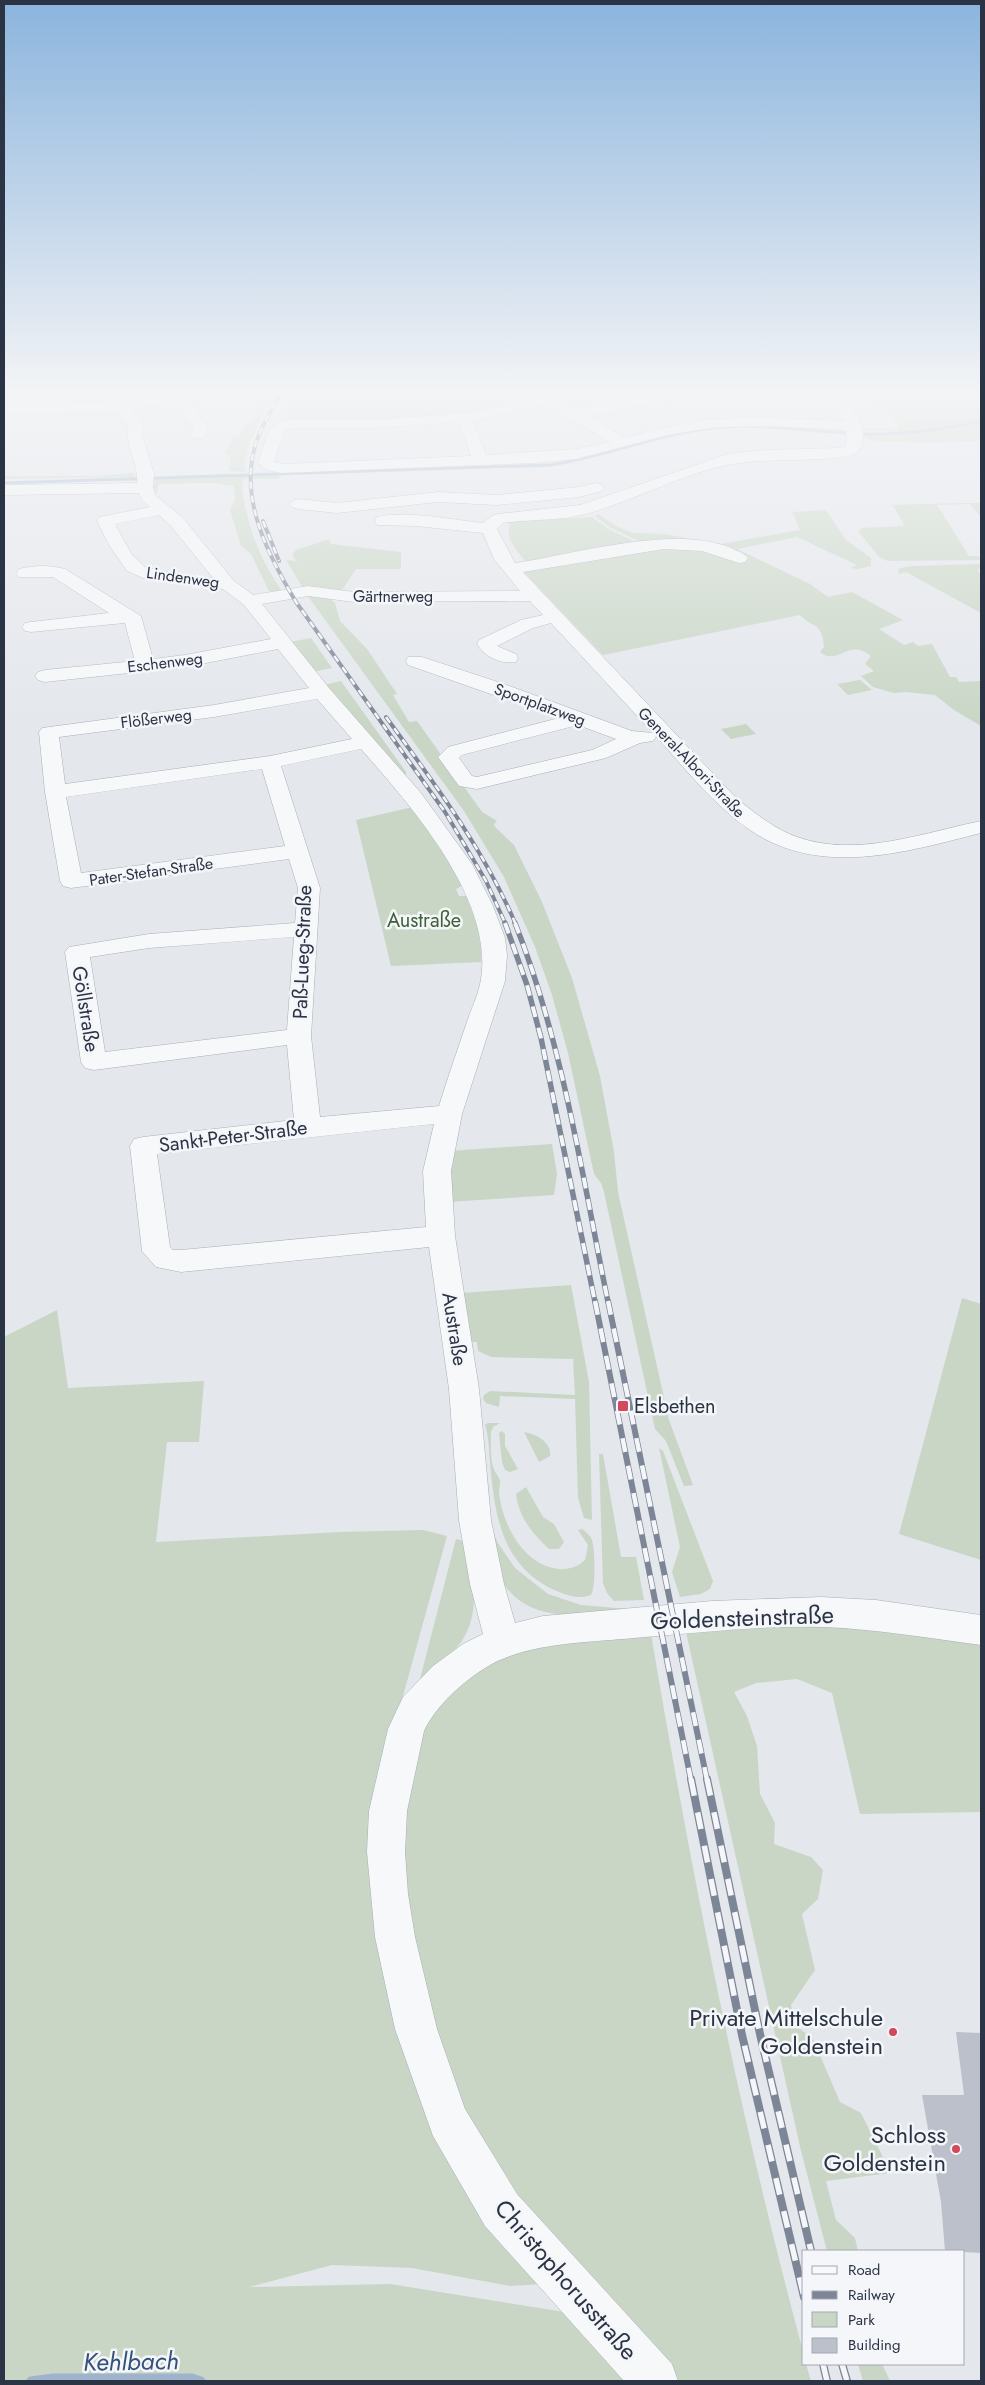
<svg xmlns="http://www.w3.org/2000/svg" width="985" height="2385" viewBox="0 0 985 2385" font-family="Jost,sans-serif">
<rect width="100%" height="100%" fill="#e4e7ec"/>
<path fill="#c9d6c5" d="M 55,391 L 116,391 L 109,401 L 114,402 L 113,404 L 71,405 L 74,399 L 52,399 Z
M 299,391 L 523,391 L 506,404 L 480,413 L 375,423 L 292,420 L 286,414 Z
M 861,391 L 979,391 L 981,392 L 981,441 L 913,443 C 898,438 877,446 865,437 L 865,435 L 907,434 L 906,432 L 864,431 L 864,429 L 867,428 L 897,429 L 899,426 C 889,410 878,400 861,391 Z
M 267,405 L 249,444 L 244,465 L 246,472 L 229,471 L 231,456 L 225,454 L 233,437 L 239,436 L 245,424 L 250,424 L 260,409 Z
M 128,473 L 135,473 L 134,477 L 4,479 L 4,476 L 99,476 Z
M 280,473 L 279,479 L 245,479 L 242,484 C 246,526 260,559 283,593 L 275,594 L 269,591 L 251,554 L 241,546 L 230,510 L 235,500 L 234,486 L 214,483 L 161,484 L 158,486 L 157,493 L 149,494 L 152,480 L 123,481 L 124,479 Z
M 961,503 L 981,503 L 981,517 L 970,504 L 937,505 L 969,556 L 978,556 L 981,560 L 888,561 L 879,557 L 858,531 L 862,528 L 903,526 L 904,524 L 893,505 Z
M 826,510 L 846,540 L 871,558 L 871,566 L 858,569 L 850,568 L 857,565 L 797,537 L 737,549 L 810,584 L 828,597 L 852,592 L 903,620 L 879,629 L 904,645 L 913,642 L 918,646 L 932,644 L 950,677 L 956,677 L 959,682 L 981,681 L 981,726 L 954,710 L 935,695 L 906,692 L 894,693 L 873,687 L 861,676 L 874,671 L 865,664 L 871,656 C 847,637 839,667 820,652 L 824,647 C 822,621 813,629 800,615 L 603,655 L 518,566 L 528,564 C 518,552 504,539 510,522 L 592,517 L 608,529 L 640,544 L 643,543 L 611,528 L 595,516 L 598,514 L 618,527 L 633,533 L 664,534 L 720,544 L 800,530 L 792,512 Z
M 329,539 L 331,544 L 401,552 L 401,569 L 356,569 L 340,593 L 304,590 L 286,560 L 297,561 L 293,557 L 293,553 L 296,550 Z
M 981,564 L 981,569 L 977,569 L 981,576 L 981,613 L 906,572 L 899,574 L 898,571 L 900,568 L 912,566 Z
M 307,595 L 329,598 L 335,603 L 340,621 L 367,649 L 397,694 L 393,695 L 409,722 L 417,721 L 482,812 L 497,821 L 494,824 L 495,827 L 514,845 L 542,902 L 572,978 L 600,1076 L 614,1152 L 618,1192 L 669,1420 L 693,1485 L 684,1486 L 666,1441 L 655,1429 L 604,1192 L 601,1183 L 594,1174 L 568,1053 L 552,995 L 535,947 L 504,877 L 464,811 Z
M 311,638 L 332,668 L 313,672 L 290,642 Z
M 860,680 L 872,690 L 848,695 L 837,684 Z
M 341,681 L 406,772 L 406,775 L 402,774 L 324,685 Z
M 746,724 L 756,734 L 731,739 L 721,729 Z
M 413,807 L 452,865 L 462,886 L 456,889 L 459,896 L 466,896 C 475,918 484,937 481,962 L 391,966 L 356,820 Z
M 552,1144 L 557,1174 L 554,1195 L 447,1202 L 449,1151 Z
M 571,1285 L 589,1382 L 592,1520 L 584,1518 L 578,1498 L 575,1399 L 500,1396 L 499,1407 L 486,1403 L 483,1399 L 484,1395 L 490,1391 L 575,1395 L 573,1359 L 491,1357 L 478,1351 L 477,1342 L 465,1342 L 462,1293 Z
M 962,1298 L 981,1304 L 981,1560 L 899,1534 Z
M 57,1310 L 68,1388 L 204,1381 L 199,1442 L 167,1442 L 156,1542 L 340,1532 L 423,1530 L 447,1536 L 389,1747 L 386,1957 L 544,2284 L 510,2286 L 412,2268 L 332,2265 L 249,2287 L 390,2284 L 577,2314 L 638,2381 L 4,2381 L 4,1337 Z
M 488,1423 L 500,1423 L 493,1427 L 491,1432 C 491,1443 490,1457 493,1467 C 494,1472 499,1476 500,1481 C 500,1485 499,1489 499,1493 C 502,1522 521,1561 553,1568 C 564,1571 577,1568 585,1560 L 588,1545 L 578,1530 L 582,1529 C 586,1532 590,1535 592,1540 C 595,1550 596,1587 591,1595 C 578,1600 566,1595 554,1590 C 501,1565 495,1515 490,1463 C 489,1451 489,1437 485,1425 Z
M 502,1431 L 505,1434 L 505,1446 L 518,1469 L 510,1472 L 505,1470 L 502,1462 L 499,1433 Z
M 524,1432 C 536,1434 552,1442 550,1456 L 539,1462 Z
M 659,1448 L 663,1451 L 713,1581 L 710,1589 L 701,1594 L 680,1597 L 672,1572 L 680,1547 Z
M 599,1454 L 603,1454 L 621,1557 L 636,1557 L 644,1600 L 614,1601 L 607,1593 L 603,1583 Z
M 526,1487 L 543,1517 L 554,1524 L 564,1542 L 559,1549 L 549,1549 C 533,1534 519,1518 516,1494 Z
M 490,1525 L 498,1543 L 515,1568 L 548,1594 L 581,1605 L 640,1610 C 592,1614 528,1629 500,1578 C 494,1566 492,1540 490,1525 Z
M 456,1539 L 464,1541 C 472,1574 482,1608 463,1639 C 455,1653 433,1668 420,1679 Z
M 772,1624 L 864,1625 L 981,1644 L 981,1812 L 860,1814 L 832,1693 L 797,1679 L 756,1683 L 734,1692 L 747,1716 L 757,1746 L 760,1794 L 775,1823 L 774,1844 L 811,1857 L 823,1870 L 818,1899 L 802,1914 L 815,1970 L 791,2005 L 795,2025 L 813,2039 L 840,2102 L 861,2113 L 891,2173 L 826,2181 L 836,2220 L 855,2238 L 858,2251 L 827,2251 L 801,2151 L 686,1632 Z
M 651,1634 C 692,1877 740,2118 804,2355 L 804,2364 L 806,2364 L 811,2381 L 676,2381 L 528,2215 L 451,2088 L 423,1988 L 401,1866 L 405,1789 L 426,1717 L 481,1667 L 536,1645 Z
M 858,2364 L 882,2364 L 890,2381 L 863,2381 Z"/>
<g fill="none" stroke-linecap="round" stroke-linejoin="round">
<path stroke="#9fb4cc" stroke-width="3" d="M 4,483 L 550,465 C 609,456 665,431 724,427 C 770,424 815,432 861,434 C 901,435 941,430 981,421"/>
<path stroke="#9fb4cc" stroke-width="9" d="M 31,2381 L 53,2378 L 192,2378 L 201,2381"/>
</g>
<path fill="#bbc0ca" d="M 956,2032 L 981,2033 L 981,2253 L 945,2251 L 941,2202 L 922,2095 L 964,2095 Z"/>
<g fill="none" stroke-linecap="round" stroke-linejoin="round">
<g stroke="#a9aeb7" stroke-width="1">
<path id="minor" d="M 191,391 L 228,391 L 221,395 L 187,400 L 208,427 L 204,438 L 194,438 L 191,435 L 193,427 L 174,402 L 131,409 L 143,423 L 142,434 L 154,474 L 153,488 L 155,495 L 183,518 L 233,580 L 253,595 L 308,586 L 354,592 L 520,591 L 494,559 L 483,533 L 416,526 L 377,525 L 375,521 L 377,517 C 408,510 452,520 483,523 L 492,516 L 498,514 L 580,505 L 728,454 L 765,450 L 839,448 L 846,446 L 847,430 L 772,426 L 718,427 L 671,434 L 576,459 L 535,463 L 280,473 L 267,470 L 258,463 L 269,430 L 283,420 L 375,420 L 479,412 L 501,406 L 520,391 L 536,391 L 532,395 L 560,401 L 576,409 L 669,391 L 699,391 L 692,395 L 588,416 L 625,438 C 656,429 687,421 719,419 C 761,416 803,419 845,421 L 837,410 L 801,391 C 831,391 862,402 863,436 C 863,442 861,449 856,453 C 844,462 767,459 747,462 C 691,468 640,499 586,514 C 559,521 530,519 503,523 L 497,529 L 515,563 C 576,554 675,524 731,548 C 737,551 744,553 748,558 L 745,562 L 739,563 L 702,551 L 664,549 L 523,572 L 736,798 C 755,813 774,829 797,837 C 857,858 922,833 981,821 L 981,833 C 906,852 820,878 750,830 C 713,805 684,767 654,734 L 656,737 L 653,741 L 640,743 L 606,758 L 477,789 L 459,786 L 438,757 L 448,747 L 559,718 L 408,665 L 406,661 L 408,657 L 422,657 L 504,684 L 632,731 L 653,733 L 551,623 L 533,628 L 497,646 L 516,654 L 518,658 L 516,662 C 501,665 484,656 477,644 L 479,640 L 521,620 L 543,615 L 530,601 L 354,602 L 308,596 L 262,604 L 329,688 L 421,793 L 472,864 L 493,906 L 505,938 L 507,955 L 505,981 L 462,1114 L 451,1171 L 455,1236 L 479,1389 L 491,1520 L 504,1584 L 515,1623 L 543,1616 L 712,1601 L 821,1597 L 876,1600 L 981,1615 L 981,1645 C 928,1638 876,1629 823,1627 C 760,1625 696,1633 634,1638 C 593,1642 550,1642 510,1656 C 479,1666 438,1701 424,1731 L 407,1811 L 405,1852 L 408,1894 L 415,1937 L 437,2029 L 465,2109 L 517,2194 L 672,2364 L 678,2381 L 624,2381 L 485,2226 L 433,2136 L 395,2029 L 375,1937 L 367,1852 L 369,1811 L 388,1729 L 403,1697 L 433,1666 L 463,1644 L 483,1634 L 470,1584 L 459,1520 L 449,1389 L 429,1247 L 181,1272 L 156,1267 L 142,1251 L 130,1146 L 134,1139 L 143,1137 L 294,1120 L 287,1045 L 94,1070 L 85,1068 L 81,1062 L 65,952 L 69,947 L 149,934 L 295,923 L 298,888 L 289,859 L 71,888 L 63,886 L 60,881 L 45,792 L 39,732 L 42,728 L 214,705 L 309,688 L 278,649 L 185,667 L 45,682 L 38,680 L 35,676 L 38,672 L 45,670 L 135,661 L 125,623 L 31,632 L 25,631 L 22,627 L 25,623 L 31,622 L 109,613 L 53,577 L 19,577 L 16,573 L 19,569 C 34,565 50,565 65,569 L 141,616 L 153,659 L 185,655 L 271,639 L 244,605 L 223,589 L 163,582 L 143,578 L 127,571 L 109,545 L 97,521 L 99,517 L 150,507 L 142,500 L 139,493 L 4,495 L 4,485 L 137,483 C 139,463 124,444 128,424 L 116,411 L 4,414 L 4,406 L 120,402 ZM 523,402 L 551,408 L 610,442 L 576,449 L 486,455 L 473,421 L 511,412 ZM 459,422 L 471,456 L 284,464 L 274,462 L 284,432 L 291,428 L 375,428 ZM 159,515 L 171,526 L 213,578 L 177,574 L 145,567 L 132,555 L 115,524 ZM 317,699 L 352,739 L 270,756 L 65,784 L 59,737 L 214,717 ZM 578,725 L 616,739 L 592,750 L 477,777 L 472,776 L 459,758 L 462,755 ZM 361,749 C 411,806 494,899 481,979 C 479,993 472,1007 468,1019 C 458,1048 448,1077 439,1106 L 320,1117 L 311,1036 L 320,888 L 281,766 ZM 262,769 L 285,846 L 81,873 L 66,797 ZM 294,937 L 287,1030 L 105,1052 L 90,957 L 149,948 ZM 434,1124 L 423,1171 L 426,1227 L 181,1250 L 173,1250 L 170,1247 L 157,1154 Z
M 596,483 L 602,485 L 604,488 L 602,491 L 579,497 L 497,505 L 438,502 L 337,513 L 298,509 L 292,507 L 290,504 L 292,501 L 298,499 L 337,503 L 438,492 L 497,495 L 579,487 Z"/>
</g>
<use href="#minor" fill="#f7f8fa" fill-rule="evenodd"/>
<g stroke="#7d8696" stroke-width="4">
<path id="rail-far3" d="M 283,391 C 276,403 268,415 262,428 C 233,488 265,550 296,602 L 445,812 L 486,881 L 506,925
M 263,521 L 279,561
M 386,717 C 434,783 484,849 516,925"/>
</g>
<g stroke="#7d8696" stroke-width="5.5">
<path id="rail-far2" d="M 505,923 L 527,985 L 541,1038 L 595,1302
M 515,923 C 563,1044 582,1175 608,1302"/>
</g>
<g stroke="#7d8696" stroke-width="6">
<path id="rail-far1" d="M 595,1301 L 691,1780
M 608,1301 L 707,1780"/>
</g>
<g stroke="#7d8696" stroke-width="8">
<path id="rail" d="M 691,1779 L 742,2035 L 804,2297
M 707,1779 L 760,2034 L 811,2251
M 823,2364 L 827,2381
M 842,2364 L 847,2381"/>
</g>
<use href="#rail-far3" stroke="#f4f6f9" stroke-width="2.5" stroke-dasharray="7" stroke-linecap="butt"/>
<use href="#rail-far2" stroke="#f4f6f9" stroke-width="4" stroke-dasharray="11" stroke-linecap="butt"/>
<use href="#rail-far1" stroke="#f4f6f9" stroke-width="4.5" stroke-dasharray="14" stroke-linecap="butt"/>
<use href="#rail" stroke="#f4f6f9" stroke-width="5.5" stroke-dasharray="17" stroke-linecap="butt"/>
</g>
<linearGradient id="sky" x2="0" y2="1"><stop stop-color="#8bb4dd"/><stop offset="0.54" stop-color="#f3f4f6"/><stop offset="1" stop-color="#f3f4f6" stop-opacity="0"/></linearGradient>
<rect width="985" height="725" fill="url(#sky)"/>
<g fill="#d1495b" stroke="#f4f6f9" stroke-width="2">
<rect x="617" y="1400" width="12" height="12" rx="2.5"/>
<circle cx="893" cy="2032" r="5"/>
<circle cx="956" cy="2149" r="5"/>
</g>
<g text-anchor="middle" stroke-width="5" stroke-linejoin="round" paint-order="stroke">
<g font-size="16" fill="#2b3445" stroke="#f4f6f9">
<text transform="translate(183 577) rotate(8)" y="6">Lindenweg</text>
<text x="393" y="602">Gärtnerweg</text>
<text transform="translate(165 662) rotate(-7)" y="6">Eschenweg</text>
<text transform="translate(540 704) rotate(20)" y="6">Sportplatzweg</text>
<text transform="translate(156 718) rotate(-7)" y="6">Flößerweg</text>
<text transform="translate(692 762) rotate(46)" y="6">General-Albori-Straße</text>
<text transform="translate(151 871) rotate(-8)" y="6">Pater-Stefan-Straße</text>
</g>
<g font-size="20" fill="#3f6138" stroke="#f4f6f9">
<text x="424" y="927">Austraße</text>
</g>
<g font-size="20" fill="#2b3445" stroke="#f4f6f9">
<text transform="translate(302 952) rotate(-88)" y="7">Paß-Lueg-Straße</text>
<text transform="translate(86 1009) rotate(81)" y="7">Göllstraße</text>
<text transform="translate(233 1136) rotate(-7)" y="7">Sankt-Peter-Straße</text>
<text transform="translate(455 1329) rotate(81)" y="7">Austraße</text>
</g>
<g font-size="20" fill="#2b3445" stroke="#f4f6f9" text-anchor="start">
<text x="634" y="1413">Elsbethen</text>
</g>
<g font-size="24" fill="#2b3445" stroke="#f4f6f9">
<text transform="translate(742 1618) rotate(-2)" y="8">Goldensteinstraße</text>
<text transform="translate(566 2280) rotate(49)" y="8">Christophorusstraße</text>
</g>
<g font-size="24" fill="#2b3445" stroke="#f4f6f9" text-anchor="end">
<text x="883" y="2026">Private Mittelschule<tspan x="883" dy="28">Goldenstein</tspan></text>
<text x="946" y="2143">Schloss<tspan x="946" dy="28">Goldenstein</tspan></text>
</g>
<g font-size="25" font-style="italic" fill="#34527a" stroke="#f4f6f9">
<text transform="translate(131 2361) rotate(-1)" y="9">Kehlbach</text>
</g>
</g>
<rect width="985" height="2385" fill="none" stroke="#2b3445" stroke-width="10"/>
<rect x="802" y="2250" width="162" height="115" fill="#f4f6f9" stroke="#a4a8b1"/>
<rect x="812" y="2266" width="25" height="8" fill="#f7f8fa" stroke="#a4a8b1"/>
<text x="848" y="2275" font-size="15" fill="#2b3445">Road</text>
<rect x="812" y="2291" width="25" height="8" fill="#7d8696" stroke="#a4a8b1"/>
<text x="848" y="2300" font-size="15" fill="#2b3445">Railway</text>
<rect x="812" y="2312" width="25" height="15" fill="#c9d6c5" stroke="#a4a8b1"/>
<text x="848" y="2325" font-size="15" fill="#2b3445">Park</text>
<rect x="812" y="2338" width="25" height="15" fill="#bbc0ca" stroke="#a4a8b1"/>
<text x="848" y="2350" font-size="15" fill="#2b3445">Building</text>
</svg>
